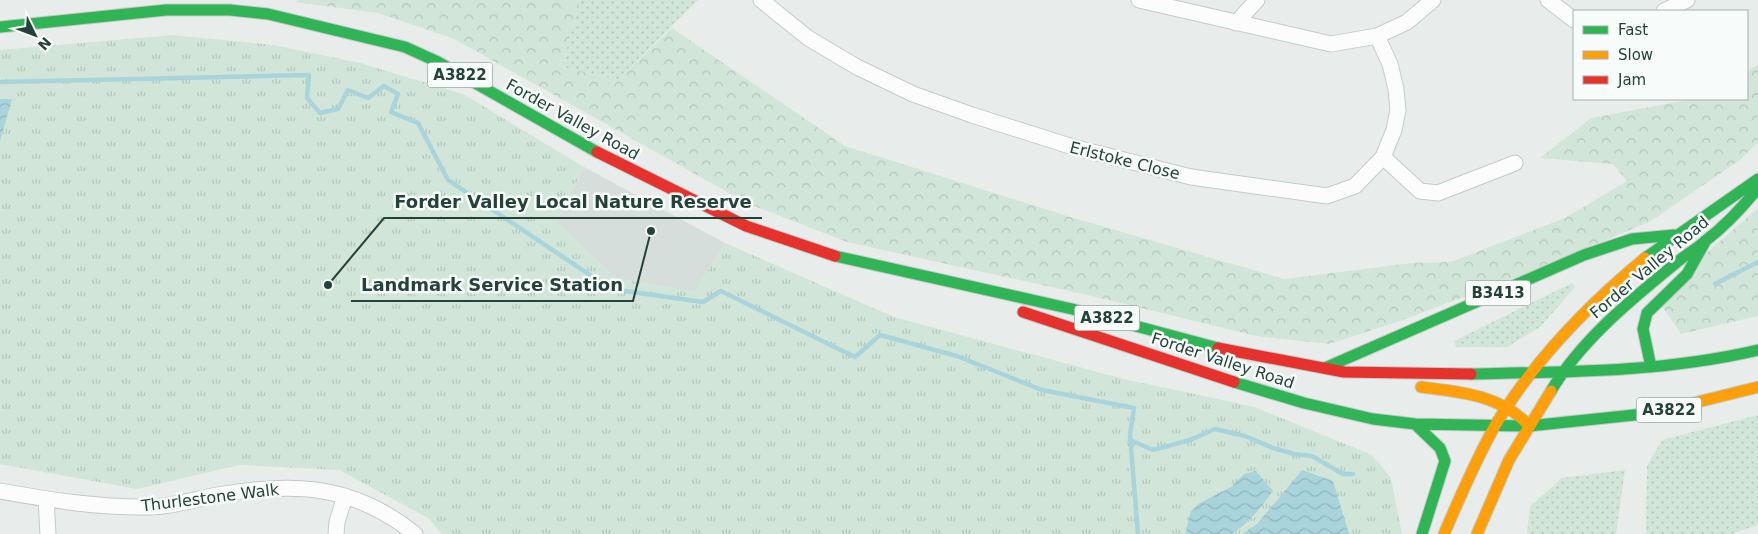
<svg xmlns="http://www.w3.org/2000/svg" width="1758" height="534" viewBox="0 0 1758 534" font-family="'DejaVu Sans',sans-serif">
<defs>
<pattern id="grass-dots" width="8" height="8" patternUnits="userSpaceOnUse" patternTransform="scale(1.25)"><rect width="8" height="8" fill="#d1e6d8"/><path d="M2 2h.1M6 6h.1" fill="none" stroke="#b3c6ba" stroke-width="1.8" stroke-linecap="round"/></pattern>
<pattern id="forest-crowns" width="20" height="18" patternUnits="userSpaceOnUse" patternTransform="scale(1.25)"><rect width="20" height="18" fill="#d1e6d8"/><path d="M2 6a3 3 0 1 1 6 0M12 15a3 3 0 1 1 6 0" fill="none" stroke="#b3c6ba"/></pattern>
<pattern id="park-tufts" width="24" height="20" patternUnits="userSpaceOnUse" patternTransform="scale(1.25)"><rect width="24" height="20" fill="#d1e6d8"/><path d="M3 7l-1-3M5 7V3M7 7l1-3M15 17l-1-3M17 17v-4M19 17l1-3" fill="none" stroke="#b3c6ba"/></pattern>
<pattern id="water-waves" width="16" height="10" patternUnits="userSpaceOnUse" patternTransform="scale(1.25)"><rect width="16" height="10" fill="#a9d4db"/><path d="M0 5q4-4 8 0t8 0" fill="none" stroke="#91b7bd"/></pattern>
</defs>
<rect width="100%" height="100%" fill="#e8edeb"/>
<path fill="#d6dedb" d="M 584,167 L 725,243 L 695,292 L 615,278 L 556,222 Z"/>
<path fill="url(#grass-dots)" d="M 580,0 L 698,0 L 618,80 L 562,67 Z
M 1572,283 L 1575,287 L 1540,327 L 1507,347 L 1456,347 L 1454,341 Z
M 1758,415 L 1758,525 L 1731,534 L 1646,534 L 1647,466 L 1662,440 Z
M 1625,470 L 1616,534 L 1527,534 L 1530,506 L 1562,478 Z"/>
<path fill="url(#forest-crowns)" d="M 299,0 L 580,0 L 562,67 L 618,80 L 672,28 L 845,146 L 1067,216 L 1284,279 L 1412,263 L 1451,262 L 1565,218 L 1627,181 L 1613,164 L 1540,158 L 1591,118 L 1693,99 L 1747,99 L 1747,71 L 1758,65 L 1758,142 L 1740,160 L 1651,221 L 1528,273 L 1397,322 L 1329,344 L 1256,336 L 1092,296 L 847,242 L 747,203 L 454,39 L 378,13 L 295,2 Z
M 1758,208 L 1758,316 L 1681,334 L 1656,297 Z"/>
<path fill="url(#park-tufts)" d="M 173,35 L 273,45 L 360,63 L 463,94 L 584,167 L 556,222 L 615,278 L 695,292 L 725,243 L 894,317 L 1124,379 L 1255,407 L 1372,455 L 1391,478 L 1402,534 L 442,534 L 428,518 L 339,470 L 239,465 L 137,489 L 0,464 L 0,50 Z"/>
<path fill="url(#water-waves)" d="M 0,99 L 12,99 L 0,141 Z
M 1302,470 L 1333,481 L 1349,534 L 1242,534 L 1257,524 Z
M 1256,471 L 1273,491 C 1261,507 1249,524 1231,534 L 1185,534 L 1191,511 L 1198,504 L 1231,487 L 1244,474 Z"/>
<g fill="none" stroke-linecap="round" stroke-linejoin="round">
<path stroke="#a9d4db" stroke-width="4.5" d="M 0,82 L 309,75 L 307,98 L 320,113 L 338,109 L 348,90 L 368,98 L 384,86 L 398,94 L 391,112 L 418,123 L 448,180 L 611,289 L 703,302 L 721,291 L 855,357 L 880,335 L 957,356 L 1042,390 L 1134,408 L 1130,435 L 1138,534
M 1715,284 L 1758,262
M 1130,440 L 1153,450 L 1190,440 L 1215,429 L 1245,436 L 1273,448 L 1294,454 L 1312,456 L 1343,474 L 1353,474"/>
<g stroke="#c5cac8" stroke-width="17">
<path id="street" d="M 761,0 L 808,38 L 857,67 L 913,94 L 972,115 L 1073,147 L 1191,177 L 1327,196 L 1355,186 L 1383,157 L 1394,130 L 1398,110 L 1396,89 L 1390,64 L 1377,36
M 1139,0 L 1331,44 L 1377,36 L 1407,22 L 1433,0
M 1548,0 L 1574,20
M 1664,11 L 1687,0
M 1236,23 L 1257,0
M 1383,157 L 1420,191 L 1438,193 L 1515,163
M 0,491 C 50,500 100,508 151,507 C 173,507 195,499 218,495 C 293,482 353,484 415,534
M 46,499 L 48,534
M 336,534 L 337,522 L 345,496"/>
</g>
<g stroke="#c3cbc8" stroke-width="13">
<path id="fast" d="M 0,27 L 166,10 L 230,10 L 268,14 L 405,47 L 438,62 L 597,152
M 835,256 L 1072,309 L 1218,348
M 1645,258 L 1758,179
M 1327,367 L 1584,255 L 1632,239 L 1674,235
M 1651,367 L 1643,329 L 1647,313 L 1687,274 L 1705,242
M 1471,374 C 1567,372 1664,372 1758,350
M 1234,382 L 1304,403 L 1373,419 L 1415,424 L 1529,426 L 1653,413
M 1551,391 C 1581,340 1631,300 1676,263 C 1685,255 1695,250 1704,242 C 1724,227 1742,208 1758,188
M 1415,424 L 1440,448 L 1445,461 L 1422,534"/>
</g>
<g stroke="#c3cbc8" stroke-width="13">
<path id="slow" d="M 1421,387 C 1460,392 1502,395 1529,426
M 1653,413 L 1758,387
M 1444,534 C 1460,497 1476,459 1496,424 C 1535,359 1587,306 1645,258
M 1477,534 L 1509,460 L 1551,391"/>
</g>
<g stroke="#c3cbc8" stroke-width="13">
<path id="jam" d="M 597,152 L 746,226 L 835,256
M 1023,312 L 1234,382
M 1218,348 L 1344,372 L 1471,374"/>
</g>
<use href="#street" stroke="#fcfcfc" stroke-width="15"/>
<use href="#fast" stroke="#30b455" stroke-width="11"/>
<use href="#slow" stroke="#ff9f0a" stroke-width="11"/>
<use href="#jam" stroke="#e5322d" stroke-width="11"/>
</g>
<g text-anchor="middle" stroke-width="5" stroke-linejoin="round" paint-order="stroke">
<g fill="#f7fbf9" stroke="#637a73" stroke-width="1">
<rect x="427.5" y="62.5" width="65" height="25" rx="4"/>
<rect x="1465.5" y="280.5" width="65" height="25" rx="4"/>
<rect x="1074.5" y="305.5" width="65" height="25" rx="4"/>
<rect x="1636.5" y="397.5" width="65" height="25" rx="4"/>
</g>
<g font-size="15" font-weight="bold" fill="#24423a">
<text x="460" y="80">A3822</text>
<text x="1498" y="298">B3413</text>
<text x="1107" y="323">A3822</text>
<text x="1669" y="415">A3822</text>
</g>
<g font-size="16" fill="#24423a" stroke="#f7fbf9">
<text transform="translate(573 119) rotate(29)" y="6">Forder Valley Road</text>
<text transform="translate(1125 160) rotate(14)" y="6">Erlstoke Close</text>
<text transform="translate(1649 267) rotate(-40)" y="6">Forder Valley Road</text>
<text transform="translate(1223 360) rotate(18)" y="6">Forder Valley Road</text>
<text transform="translate(210 497) rotate(-7)" y="6">Thurlestone Walk</text>
</g>
</g>
<path fill="none" stroke="#24423a" stroke-width="2" d="M328 285L384 218H762M651 231L633 301H351"/>
<g fill="#24423a" stroke="#f7fbf9" stroke-width="2">
<circle cx="328" cy="285" r="5"/>
<circle cx="651" cy="231" r="5"/>
</g>
<g font-size="18" text-anchor="middle" font-weight="bold" fill="#24423a" stroke="#f7fbf9" stroke-width="5" stroke-linejoin="round" paint-order="stroke">
<text x="573" y="208">Forder Valley Local Nature Reserve</text>
<text x="492" y="291">Landmark Service Station</text>
</g>
<rect x="1573" y="10" width="175" height="90" fill="#f7fbf9" stroke="#a3b1ad"/>
<rect x="1583" y="26" width="25" height="8" fill="#30b455" stroke="#a3b1ad"/>
<text x="1618" y="35" font-size="15" fill="#24423a">Fast</text>
<rect x="1583" y="51" width="25" height="8" fill="#ff9f0a" stroke="#a3b1ad"/>
<text x="1618" y="60" font-size="15" fill="#24423a">Slow</text>
<rect x="1583" y="76" width="25" height="8" fill="#e5322d" stroke="#a3b1ad"/>
<text x="1618" y="85" font-size="15" fill="#24423a">Jam</text>
<g transform="translate(35 35) rotate(132)" stroke="#f7fbf9" stroke-width="4" paint-order="stroke">
<path d="M0-4L9 19L0 12L-9 19Z" fill="#24423a"/>
<text y="-8" font-size="14" font-weight="bold" text-anchor="middle" fill="#24423a">N</text>
</g>
</svg>
